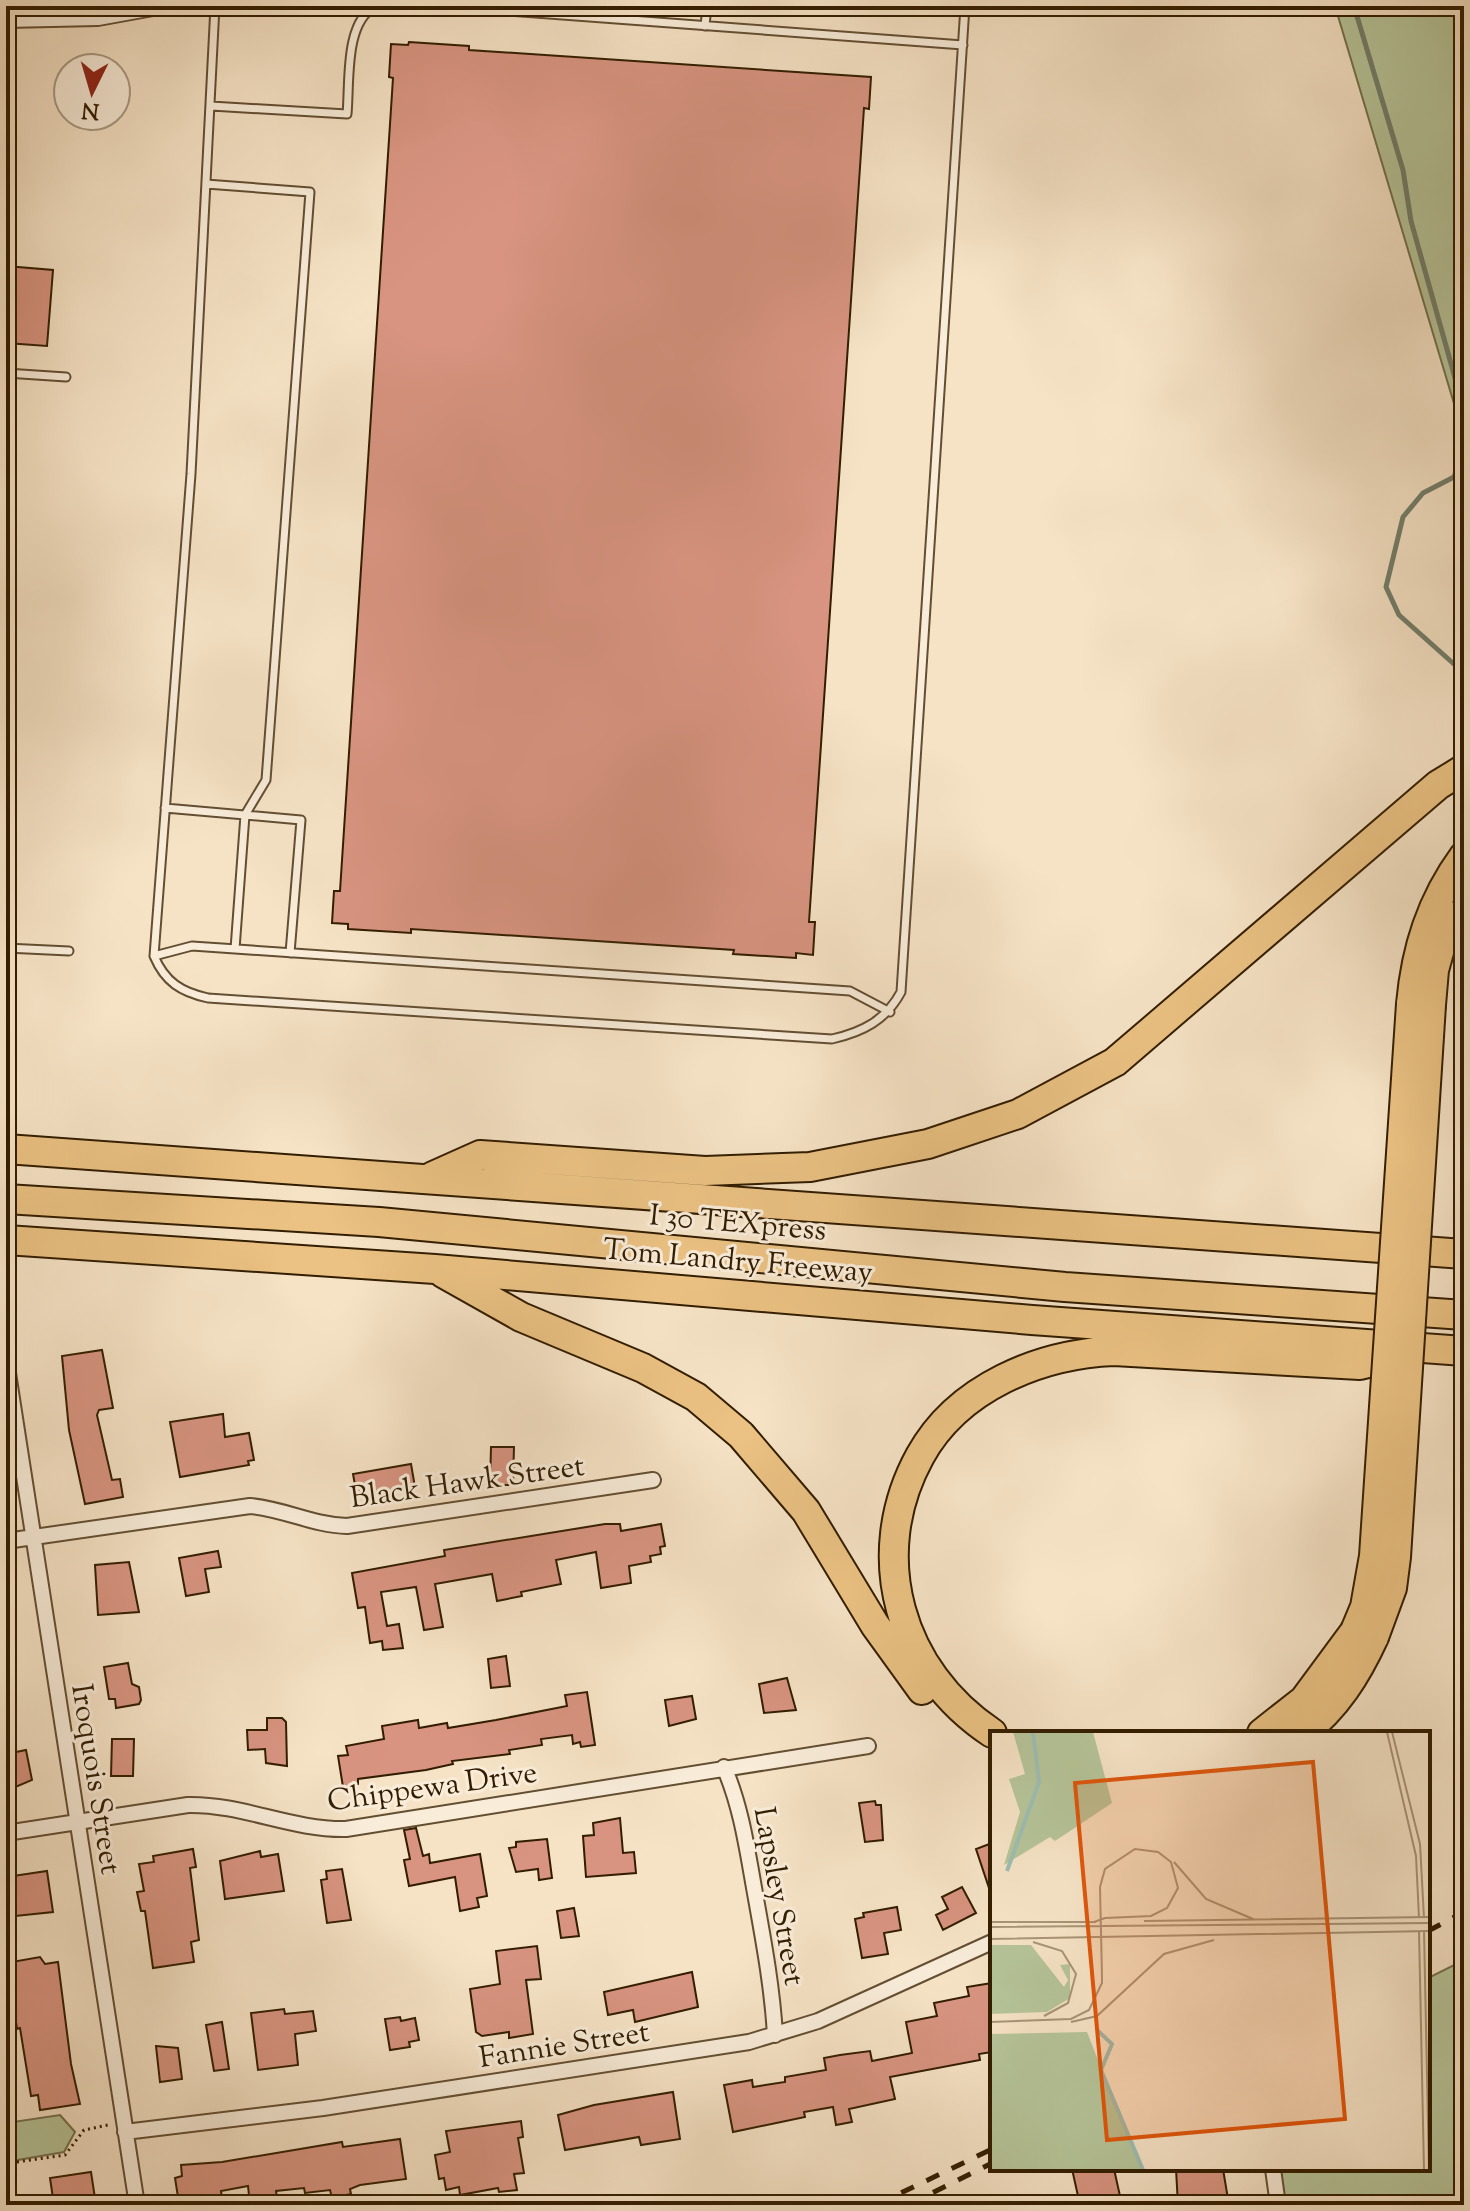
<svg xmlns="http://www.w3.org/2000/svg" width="1470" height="2211" viewBox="0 0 1470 2211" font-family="'Sorts Mill Goudy',serif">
<rect width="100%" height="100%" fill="#f6e3c6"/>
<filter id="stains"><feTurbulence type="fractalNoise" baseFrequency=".0025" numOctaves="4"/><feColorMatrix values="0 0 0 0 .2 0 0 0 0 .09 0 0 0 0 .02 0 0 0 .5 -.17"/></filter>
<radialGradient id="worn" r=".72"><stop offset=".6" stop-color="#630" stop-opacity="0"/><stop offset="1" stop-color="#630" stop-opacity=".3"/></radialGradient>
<path fill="#b6c59a" stroke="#74714d" stroke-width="2" d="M 1335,6 L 1464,6 L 1464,437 Z
M 1464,1960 L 1464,2205 L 1280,2205 L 1273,2169 L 1428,2169 L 1428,1978 Z
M 60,2115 L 75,2132 L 64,2152 L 6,2162 L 6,2123 Z"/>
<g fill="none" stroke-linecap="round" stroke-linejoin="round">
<path stroke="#727e6b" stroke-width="5" d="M 1354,6 L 1403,170 L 1411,221 L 1464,410
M 1464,449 L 1454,477 L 1423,493 L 1403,517 L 1386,587 L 1399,615 L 1464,673"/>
</g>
<path fill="#d89481" stroke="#321d00" stroke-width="2" d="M 409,42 L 469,46 L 469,50 L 871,77 L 869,109 L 864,108 L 809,922 L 815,922 L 813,955 L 796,953 L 796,958 L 733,954 L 734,950 L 411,929 L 411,933 L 348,929 L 348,924 L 332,923 L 334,891 L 340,891 L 393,78 L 389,77 L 391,44 L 408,45 Z
M 6,266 L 53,270 L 47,346 L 6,343 Z
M 102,1350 L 113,1408 L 99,1410 L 97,1415 L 112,1480 L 120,1479 L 123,1497 L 85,1504 L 69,1430 L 62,1356 Z
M 223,1414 L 225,1437 L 249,1433 L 254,1460 L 248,1461 L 249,1465 L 180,1477 L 170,1422 Z
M 491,1447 L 514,1447 L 513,1485 L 490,1485 Z
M 411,1464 L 415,1487 L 357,1496 L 353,1474 Z
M 605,1524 L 620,1524 L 621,1531 L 661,1524 L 665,1546 L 660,1547 L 661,1554 L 650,1556 L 651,1562 L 629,1566 L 631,1583 L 601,1588 L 596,1552 L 556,1560 L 561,1584 L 521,1592 L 522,1596 L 497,1601 L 492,1574 L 435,1584 L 443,1627 L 424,1630 L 416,1587 L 381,1592 L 387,1626 L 399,1624 L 403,1648 L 383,1650 L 382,1641 L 370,1643 L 365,1607 L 358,1608 L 352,1573 L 445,1556 L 444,1550 Z
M 218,1551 L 221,1567 L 205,1569 L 209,1592 L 186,1596 L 179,1558 Z
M 129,1562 L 139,1612 L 98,1615 L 95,1565 Z
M 506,1656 L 510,1686 L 491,1688 L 488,1659 Z
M 128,1663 L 132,1684 L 139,1687 L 141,1700 L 139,1704 L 116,1708 L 115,1699 L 109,1699 L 104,1667 Z
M 787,1678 L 796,1710 L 764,1713 L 759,1684 Z
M 587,1692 L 595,1745 L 581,1747 L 580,1742 L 573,1744 L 572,1735 L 541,1739 L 542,1745 L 509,1750 L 510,1754 L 452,1761 L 453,1764 L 426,1770 L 358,1779 L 358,1784 L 343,1787 L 338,1756 L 348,1755 L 346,1746 L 384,1739 L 382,1726 L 418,1720 L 419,1728 L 447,1723 L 448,1728 L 496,1720 L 567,1706 L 565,1695 Z
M 692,1696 L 696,1719 L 669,1726 L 665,1700 Z
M 267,1718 L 282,1718 L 286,1722 L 287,1766 L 266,1763 L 265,1749 L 248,1750 L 247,1730 L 267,1730 Z
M 112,1739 L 134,1739 L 133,1776 L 111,1776 Z
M 26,1750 L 32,1780 L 6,1791 L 6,1754 Z
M 875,1801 L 876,1805 L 881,1805 L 883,1840 L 865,1842 L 859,1803 Z
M 620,1818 L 623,1853 L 634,1852 L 636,1873 L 586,1877 L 583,1836 L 594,1835 L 593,1823 Z
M 416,1828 L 423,1856 L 429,1854 L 430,1863 L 480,1854 L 487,1896 L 477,1898 L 479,1907 L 460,1911 L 455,1877 L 409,1886 L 404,1860 L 410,1859 L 404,1830 Z
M 547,1839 L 552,1878 L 539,1880 L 538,1869 L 516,1872 L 509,1848 L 516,1847 L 516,1842 Z
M 992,1843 L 992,1888 L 989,1888 L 976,1849 Z
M 193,1849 L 196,1867 L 190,1868 L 199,1940 L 191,1942 L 194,1962 L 153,1968 L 145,1911 L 141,1911 L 137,1892 L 144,1891 L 139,1864 L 154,1862 L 153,1856 Z
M 260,1851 L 261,1857 L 278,1854 L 284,1891 L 225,1899 L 220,1861 Z
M 342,1869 L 351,1920 L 327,1923 L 321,1880 L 327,1879 L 326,1871 Z
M 47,1871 L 53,1912 L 6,1917 L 6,1877 Z
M 962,1887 L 976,1913 L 943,1930 L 936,1915 L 948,1909 L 942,1897 Z
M 897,1907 L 901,1930 L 884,1933 L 888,1954 L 862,1958 L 855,1919 L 864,1917 L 863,1913 Z
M 574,1908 L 579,1936 L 561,1938 L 557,1911 Z
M 537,1946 L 541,1979 L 526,1980 L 533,2034 L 509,2038 L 509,2032 L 482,2036 L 476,2032 L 470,1989 L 500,1984 L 496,1951 Z
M 40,1957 L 45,1964 L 58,1962 L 71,2064 L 80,2104 L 40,2110 L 38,2095 L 31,2096 L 20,2028 L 17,2029 L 14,2008 L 9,2007 L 6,1980 L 6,1963 Z
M 692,1972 L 698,2007 L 635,2022 L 633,2010 L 608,2015 L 604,1992 Z
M 992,1983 L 992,2052 L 979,2054 L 980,2060 L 890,2077 L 895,2099 L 849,2109 L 852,2122 L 836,2125 L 833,2107 L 804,2112 L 805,2117 L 733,2132 L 724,2085 L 752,2080 L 753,2087 L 785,2082 L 785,2077 L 826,2070 L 824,2058 L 840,2055 L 870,2051 L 872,2061 L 912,2053 L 906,2022 L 937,2016 L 934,2003 L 969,1996 L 967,1987 Z
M 284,2009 L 285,2014 L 313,2011 L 316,2031 L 295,2034 L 298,2065 L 258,2070 L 251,2013 Z
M 400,2017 L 401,2021 L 415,2018 L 419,2040 L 409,2042 L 410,2047 L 390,2050 L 385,2019 Z
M 222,2022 L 229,2069 L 214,2071 L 206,2025 Z
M 156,2046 L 178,2048 L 182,2079 L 160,2082 Z
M 673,2092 L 680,2139 L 641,2145 L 639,2137 L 565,2150 L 558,2115 L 594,2105 Z
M 521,2121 L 523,2137 L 518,2138 L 524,2173 L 514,2174 L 517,2190 L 499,2192 L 498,2188 L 460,2195 L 459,2187 L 446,2190 L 444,2178 L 439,2179 L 435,2155 L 450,2152 L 446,2131 Z
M 400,2139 L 406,2179 L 360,2185 L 350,2189 L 351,2194 L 332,2198 L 330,2190 L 305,2193 L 304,2188 L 276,2191 L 278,2205 L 250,2205 L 248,2186 L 221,2191 L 223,2205 L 182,2205 L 181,2197 L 178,2197 L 175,2178 L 182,2176 L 181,2165 L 222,2162 L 342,2142 L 343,2147 Z
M 1072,2169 L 1114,2169 L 1122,2205 L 1080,2205 Z
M 1176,2169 L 1223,2169 L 1229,2205 L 1178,2205 Z
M 91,2172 L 96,2205 L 54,2205 L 50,2178 Z"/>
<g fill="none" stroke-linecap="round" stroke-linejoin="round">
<g stroke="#634e32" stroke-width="11">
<path id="service" d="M 215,6 L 191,474 L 154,956 C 165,982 181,992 208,998 L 832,1039 C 863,1032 886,1020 901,992 L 965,6
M 443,6 L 963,45
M 16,20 L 17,6
M 705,26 L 707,6
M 211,106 L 347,114 C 350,83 344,21 376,6
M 206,184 L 310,192 L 266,780 L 245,815 L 235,949
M 6,373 L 66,377
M 165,808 L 301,820 L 290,953
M 6,948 L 69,951
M 154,956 L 192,946 L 850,991 L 890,1012"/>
</g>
<g stroke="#634e32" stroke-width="18">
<path id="minor" d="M 6,20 L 98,18 L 164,6
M 6,1360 L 137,2205
M 6,1541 L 250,1506 C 284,1509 313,1525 347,1526 L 653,1480
M 724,1767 C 740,1804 746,1842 753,1882 C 762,1933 772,1983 775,2035
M 6,1833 L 188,1805 C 243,1804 291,1830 346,1829 L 868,1746
M 125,2132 L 323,2108 L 749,2042 L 818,2021 L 992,1942
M 1273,2169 L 1278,2205"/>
</g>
<g stroke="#321d00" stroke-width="32">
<path id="motorway" d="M 1411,1004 C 1416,949 1431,901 1464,856
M 1431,1005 L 1434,970 L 1449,916
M 6,1149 L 1464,1254
M 433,1176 L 480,1155 L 705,1171 L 810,1167 L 928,1144 L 1018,1114 L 1115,1062 L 1438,785 L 1464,769
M 6,1199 L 379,1222 L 1065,1287 L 1464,1315
M 6,1240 L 435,1269 L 1032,1320 L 1464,1351
M 443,1273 L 521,1317 L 643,1368 L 696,1397 L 741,1435 L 806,1511 L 875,1625 L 922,1690
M 992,1733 C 900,1672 865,1556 920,1456 C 958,1387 1040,1354 1114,1351 L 1360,1365 L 1405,1354
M 1262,1733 L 1304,1700 L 1355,1631
M 1303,1733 C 1336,1708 1357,1674 1374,1637"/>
</g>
<path stroke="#321d00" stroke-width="3" stroke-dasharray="2 4" stroke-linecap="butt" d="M 17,2162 L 65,2155 L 84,2130 L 108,2125"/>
<use href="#service" stroke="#f9edda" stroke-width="7"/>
<use href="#minor" stroke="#f9edda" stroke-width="14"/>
<use href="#motorway" stroke="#ebc283" stroke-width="28"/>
<path stroke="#321d00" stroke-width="5" stroke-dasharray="14 14" stroke-linecap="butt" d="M 1428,1931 L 1464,1912
M 876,2205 L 992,2149
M 908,2205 L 992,2163"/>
<g stroke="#321d00" stroke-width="32" stroke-linecap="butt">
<path id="motorway-bridge" d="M 1355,1631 L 1365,1607 L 1374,1556 L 1411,1004
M 1374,1637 L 1392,1588 L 1396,1557 L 1431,1005"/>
</g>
<use href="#motorway-bridge" stroke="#ebc283" stroke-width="28"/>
</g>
<g text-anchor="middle" stroke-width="6" stroke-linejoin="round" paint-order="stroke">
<g font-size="30" fill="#321d00" stroke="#f9edda">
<text transform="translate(738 1222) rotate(5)" y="10">I 30 TEXpress</text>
<text transform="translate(738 1260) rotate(5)" y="10">Tom Landry Freeway</text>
<text transform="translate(467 1481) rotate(-8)" y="10">Black Hawk Street</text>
<text transform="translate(97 1779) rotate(81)" y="10">Iroquois Street</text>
<text transform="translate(432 1786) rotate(-8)" y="10">Chippewa Drive</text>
<text transform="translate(780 1896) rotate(80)" y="10">Lapsley Street</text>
<text transform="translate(564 2044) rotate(-9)" y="10">Fannie Street</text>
</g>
</g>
<g transform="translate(990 1731)">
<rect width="440" height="440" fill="#f6e3c6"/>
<path d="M 23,1 L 103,1 L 122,72 L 65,110 L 60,106 L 14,134 L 30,81 L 19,48 L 35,43 ZM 0,214 L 41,214 L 74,256 L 78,249 L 70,234 L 80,233 L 80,267 L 57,281 L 0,283 ZM 97,301 L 151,439 L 0,439 L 0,303 Z" fill="#b6c59a"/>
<path fill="none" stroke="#9dbeb2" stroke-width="4" d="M 17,140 L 49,51 L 43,1M 107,299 L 122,313 L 111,339 L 153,439"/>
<path fill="none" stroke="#a89477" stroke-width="2" d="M 397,1 L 426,125 L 429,187M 402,1 L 430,113 L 434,187M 184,131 L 216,168 L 263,188M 154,190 L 440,186M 0,191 L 106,191M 0,196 L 440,192M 429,200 L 434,439M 434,200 L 439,439M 0,208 L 440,200M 43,211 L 72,220 L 86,243 L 78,272 L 54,285M 0,291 L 81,288 L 99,279 L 112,252 L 112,246 L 110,156 L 115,138 L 145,118 L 168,121 L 181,131 L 188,157 L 177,177 L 161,185 L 115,187 L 104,191M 81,291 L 107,285 L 174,223 L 224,209"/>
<path fill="#df560b" fill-opacity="0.15" stroke="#df560b" stroke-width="4" d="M 323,31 L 355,388 L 117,409 L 85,52 Z"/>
<rect width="440" height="440" fill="none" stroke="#321d00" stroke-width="4"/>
</g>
<rect width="1470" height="2211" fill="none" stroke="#f6e3c6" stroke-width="32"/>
<rect x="8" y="8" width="1454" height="2195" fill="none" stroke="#321d00" stroke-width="4"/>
<rect x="16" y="16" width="1438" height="2179" fill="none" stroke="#321d00" stroke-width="2"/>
<g transform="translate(92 92) rotate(185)"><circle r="38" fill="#f9edda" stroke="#a99a83" stroke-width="2"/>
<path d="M0-6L14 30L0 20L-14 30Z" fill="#8f2418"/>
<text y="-12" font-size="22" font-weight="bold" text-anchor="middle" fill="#321d00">N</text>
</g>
<rect width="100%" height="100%" filter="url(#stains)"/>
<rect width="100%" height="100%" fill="url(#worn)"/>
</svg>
